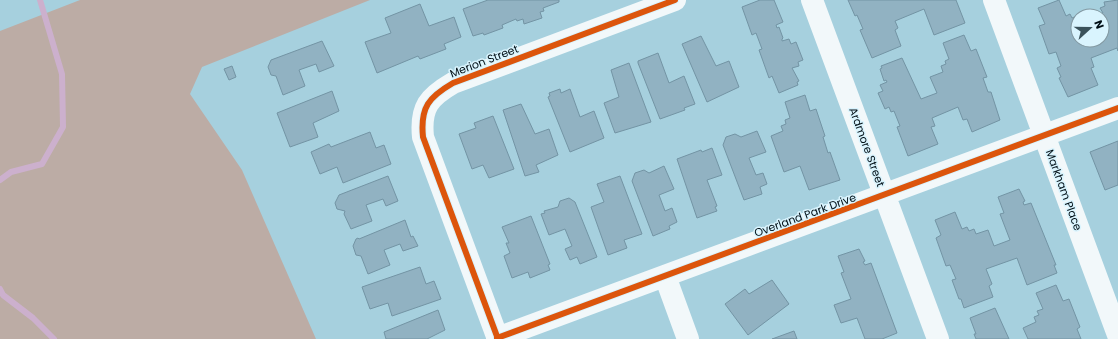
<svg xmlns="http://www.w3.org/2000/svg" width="1118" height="339" viewBox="0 0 1118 339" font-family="Poppins,sans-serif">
<rect width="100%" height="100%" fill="#a6d0de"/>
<path fill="#bcaca5" d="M 80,0 L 370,0 L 202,67 L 190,94 L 242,170 L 316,339 L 0,339 L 0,31 Z"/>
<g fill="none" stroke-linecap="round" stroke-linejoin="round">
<path stroke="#ccb0cd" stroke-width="6" d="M 0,180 L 11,172 L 42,164 L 63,127 L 62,74 L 40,0
M 0,289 L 3,295 L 33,318 L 54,339"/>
</g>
<path fill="#91b2c2" stroke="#7394a4" d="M 488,0 L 559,0 L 559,2 L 543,8 L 544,11 L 540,12 L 542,18 L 524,24 L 523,19 L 517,21 L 516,19 L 502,25 L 503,28 L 484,35 L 483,33 L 473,36 L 463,9 Z
M 760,0 L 774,0 L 783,22 L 776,25 L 777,28 L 779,27 L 783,38 L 782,39 L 782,41 L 789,39 L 791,44 L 796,42 L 803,60 L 798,62 L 799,66 L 792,68 L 799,81 L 797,82 L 798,85 L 779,93 L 772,76 L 769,78 L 759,50 L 762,49 L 756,33 L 752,35 L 742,7 Z
M 848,0 L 956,0 L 965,23 L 934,35 L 924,9 L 895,21 L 898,28 L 895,30 L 901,46 L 872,58 L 860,30 L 863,29 L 857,15 L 855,16 Z
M 1059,0 L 1066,16 L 1070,14 L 1072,18 L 1077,16 L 1078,40 L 1102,40 L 1102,16 L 1094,16 L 1103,13 L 1100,8 L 1105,6 L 1104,2 L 1118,0 L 1118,51 L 1117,48 L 1091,58 L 1094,67 L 1091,68 L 1098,85 L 1068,97 L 1059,78 L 1061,77 L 1057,68 L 1061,66 L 1056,52 L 1049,54 L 1039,26 L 1045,24 L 1038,8 Z
M 420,4 L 429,26 L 454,17 L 461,37 L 444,44 L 446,49 L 420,59 L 418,56 L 377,73 L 365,42 L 391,33 L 385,18 Z
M 964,35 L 971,51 L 976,49 L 987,77 L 983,78 L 988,92 L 991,92 L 1000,120 L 972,132 L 967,119 L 963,120 L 958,107 L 932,118 L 935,126 L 931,127 L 938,144 L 908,156 L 897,127 L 900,126 L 894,111 L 891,112 L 889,107 L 885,109 L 878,93 L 883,91 L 880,85 L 887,82 L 886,80 L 884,81 L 880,69 L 882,68 L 881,66 L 902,58 L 921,99 L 937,93 L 930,77 L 943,72 L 941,66 L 946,64 L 945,61 L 949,59 L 943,43 Z
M 701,36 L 716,66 L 729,61 L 739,87 L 707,102 L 682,44 Z
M 322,41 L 334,66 L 319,72 L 316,64 L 299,70 L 305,86 L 283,95 L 276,76 L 271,75 L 268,67 L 271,60 Z
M 658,53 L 669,83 L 684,76 L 695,104 L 684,108 L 685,110 L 660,119 L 638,63 L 638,61 Z
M 629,63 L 651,122 L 615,133 L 604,103 L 619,97 L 611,70 Z
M 232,66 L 236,77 L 229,80 L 224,69 Z
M 560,89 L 561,93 L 570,89 L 580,117 L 594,111 L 604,138 L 570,152 L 548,97 L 550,96 L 549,93 Z
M 332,91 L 339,111 L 313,123 L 318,137 L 290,147 L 277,113 Z
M 805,95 L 810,111 L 816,109 L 825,136 L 823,137 L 828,153 L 830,152 L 840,180 L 809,190 L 800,166 L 784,172 L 771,136 L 783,131 L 781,126 L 786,124 L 785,120 L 790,118 L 785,102 Z
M 521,104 L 535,134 L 549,129 L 558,155 L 536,165 L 539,172 L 525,176 L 503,110 Z
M 493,116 L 514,169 L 489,178 L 483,165 L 472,169 L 459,134 L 476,128 L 474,123 Z
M 757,131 L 766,152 L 749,158 L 756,175 L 763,173 L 767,184 L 760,187 L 762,194 L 744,200 L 723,145 L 726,137 L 735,134 L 741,137 Z
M 370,132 L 376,148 L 384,145 L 391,164 L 343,183 L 337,167 L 320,174 L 311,152 L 329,144 L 331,147 Z
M 1118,141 L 1118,185 L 1105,190 L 1090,152 Z
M 712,148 L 722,175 L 707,180 L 717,206 L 715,207 L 717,211 L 697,218 L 677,159 L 701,150 L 702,152 Z
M 664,166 L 674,189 L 659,195 L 665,211 L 672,208 L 677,222 L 669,226 L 670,229 L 653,236 L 632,181 L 635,173 L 644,170 L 649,173 Z
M 388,176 L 398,201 L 386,206 L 383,199 L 366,205 L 372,221 L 351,229 L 344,214 L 345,211 L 337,209 L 335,203 L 339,195 Z
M 620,176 L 642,234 L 624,240 L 627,248 L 608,255 L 591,207 L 604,202 L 597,184 Z
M 1019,189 L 1025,201 L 1023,202 L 1024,205 L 1031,203 L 1056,265 L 1054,265 L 1057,273 L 1027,285 L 1017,258 L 986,269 L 992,284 L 989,286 L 993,297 L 964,308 L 961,299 L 959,299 L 952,280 L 956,279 L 950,265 L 946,266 L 936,238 L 941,235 L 935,220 L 955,212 L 962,229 L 967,227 L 969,231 L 974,229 L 976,234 L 988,230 L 994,246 L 1010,240 L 1000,214 L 1004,213 L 998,197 Z
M 569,198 L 575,202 L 597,257 L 580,264 L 577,257 L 570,260 L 565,249 L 572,246 L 565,229 L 549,235 L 541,214 L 545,213 L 544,211 L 558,207 L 560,201 Z
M 531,216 L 550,264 L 548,265 L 550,270 L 530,278 L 528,272 L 512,278 L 504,256 L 510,253 L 506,243 L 509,243 L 502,227 Z
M 405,220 L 411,237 L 413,236 L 418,246 L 403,251 L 400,244 L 384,250 L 390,265 L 368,274 L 361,256 L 356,255 L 353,246 L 356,239 L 358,238 L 359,239 Z
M 859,249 L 865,261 L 863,262 L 865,265 L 871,263 L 897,333 L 882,339 L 865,339 L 857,318 L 841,323 L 834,305 L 851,299 L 841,273 L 844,272 L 838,256 Z
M 420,267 L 426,284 L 434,281 L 441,299 L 392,316 L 388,303 L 370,309 L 362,287 Z
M 772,280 L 789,304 L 748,335 L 725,304 L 745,289 L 749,294 Z
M 1056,285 L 1063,301 L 1069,299 L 1080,327 L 1077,329 L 1081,339 L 1028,339 L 1023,328 L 1036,322 L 1034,317 L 1039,315 L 1037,311 L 1043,309 L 1036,293 Z
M 995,308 L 1009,339 L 976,339 L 974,334 L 976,334 L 970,318 Z
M 438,310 L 445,330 L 427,339 L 386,339 L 384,332 Z
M 794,331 L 797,339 L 772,339 Z"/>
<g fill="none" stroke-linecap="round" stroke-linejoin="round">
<path stroke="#f2f8fa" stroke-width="22" d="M 812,0 L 938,339
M 994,0 L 1118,335
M 665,276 L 688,339
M 497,338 L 1118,108
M 498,339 L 423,137 C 420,107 429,97 453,83 L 675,0"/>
<g stroke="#d9f4fe" stroke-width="8">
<path id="cycleway" d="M 497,338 L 1118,108
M 498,339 L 423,137 C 420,107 429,97 453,83 L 675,0"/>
</g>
<use href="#cycleway" stroke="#dc550c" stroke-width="6"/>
</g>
<g text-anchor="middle" stroke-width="3" stroke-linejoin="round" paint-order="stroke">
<g font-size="11" fill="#000e15" stroke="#d9f4fe">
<text transform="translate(484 61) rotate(-21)" y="4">Merion Street</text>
<text transform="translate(867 147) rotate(70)" y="4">Ardmore Street</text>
<text transform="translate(1064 190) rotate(70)" y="4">Markham Place</text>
<text transform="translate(805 215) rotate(-20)" y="4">Overland Park Drive</text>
</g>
</g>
<g transform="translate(1090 28) rotate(69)"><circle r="19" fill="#d9f4fe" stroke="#8298a1"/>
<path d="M0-3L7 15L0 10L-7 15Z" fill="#3a525b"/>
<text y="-6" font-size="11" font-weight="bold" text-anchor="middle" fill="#000e15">N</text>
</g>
</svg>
